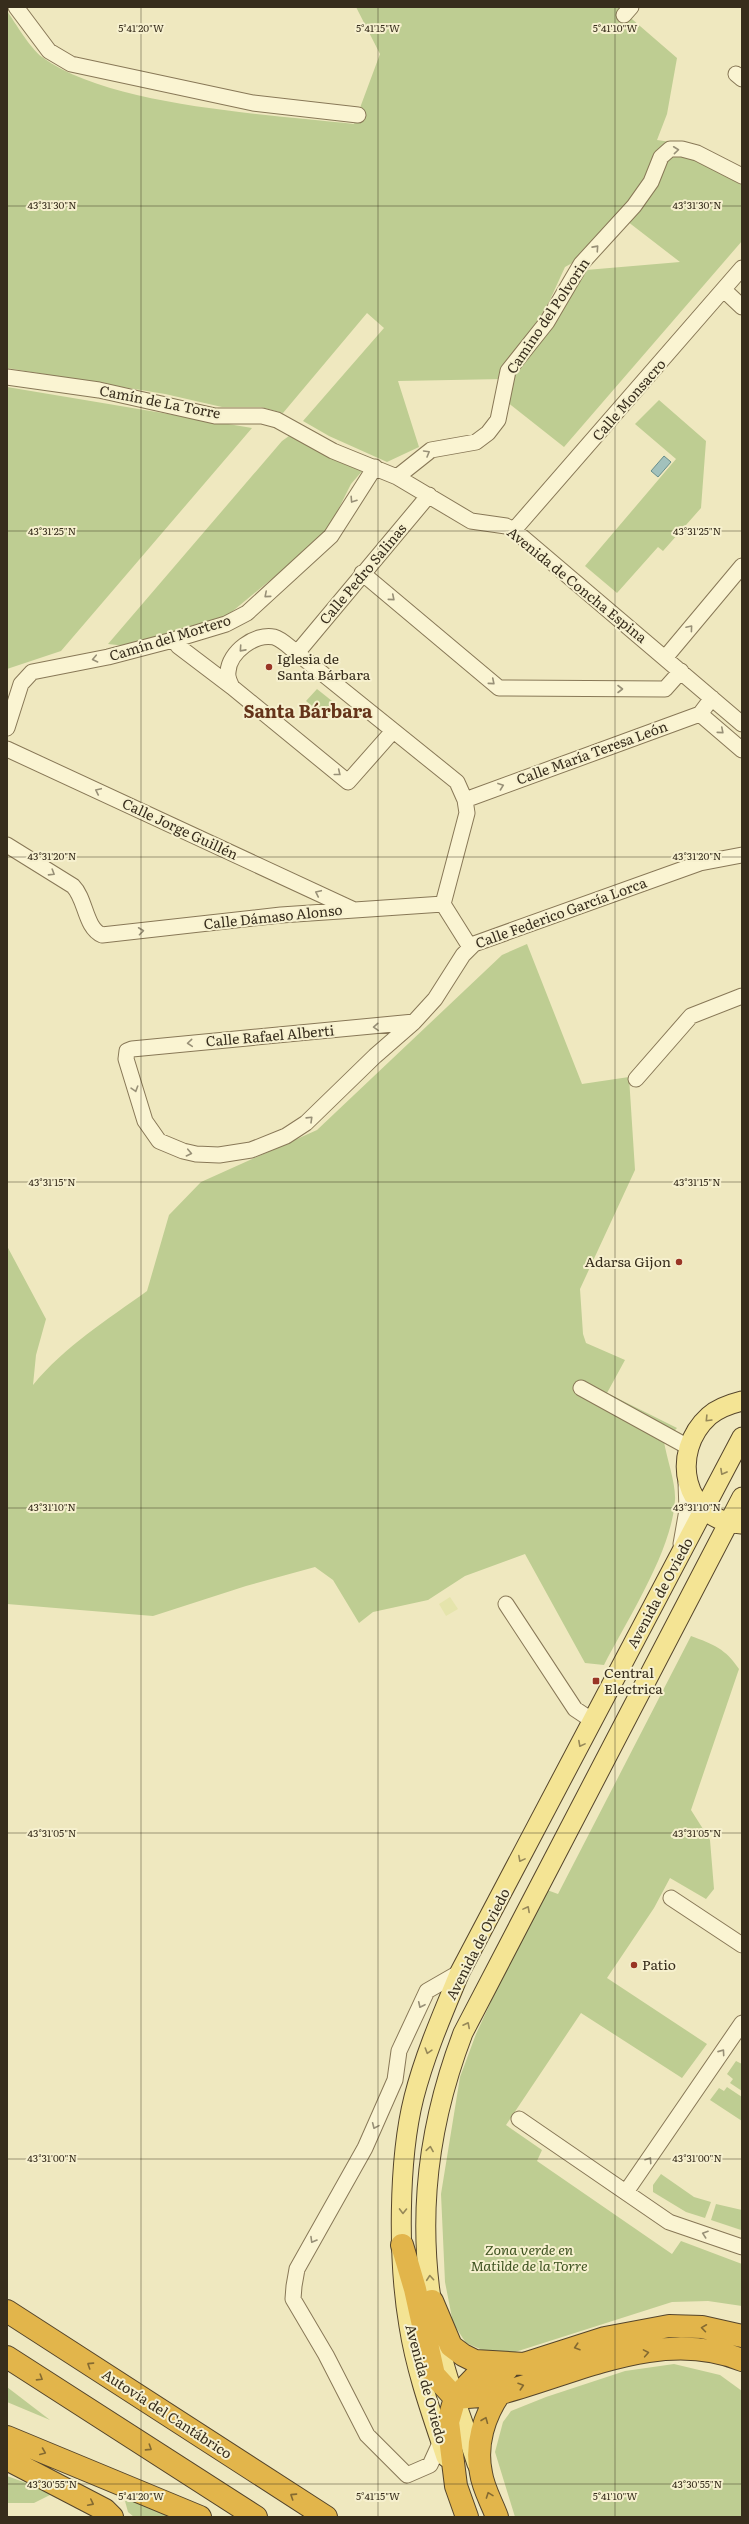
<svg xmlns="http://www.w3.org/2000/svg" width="749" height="2524" viewBox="0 0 749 2524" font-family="Literata,serif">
<rect width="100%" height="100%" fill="#efe8bf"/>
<path fill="#e5e4ac" d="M 450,1597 L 458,1609 L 446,1616 L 439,1604 Z"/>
<path fill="#becd92" d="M 356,7 L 618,7 L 677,58 L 667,114 L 657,140 L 671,142 L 742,169 L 742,241 L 564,447 L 507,402 L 515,368 L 586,270 L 680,262 L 623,218 L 574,262 L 565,267 L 549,302 L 504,379 L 398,381 L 419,447 L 387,462 L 329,436 L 303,421 L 384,328 L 367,313 L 283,413 L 261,407 L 222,407 L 165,394 L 7,368 L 7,11 C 16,24 30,48 42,57 C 110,107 269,114 354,124 L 380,54 Z
M 7,387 L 252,428 L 61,651 L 7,669 Z
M 659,400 L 706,441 L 701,508 L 663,551 L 658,547 L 617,593 L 585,566 L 676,459 L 635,424 Z
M 289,436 L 363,470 L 351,484 L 326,534 L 228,615 L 126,646 L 108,644 L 282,441 Z
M 317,689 L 337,705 L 327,718 L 306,701 Z
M 527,944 L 582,1084 L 629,1077 L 635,1170 L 580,1289 L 583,1334 L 586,1343 L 625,1360 L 607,1393 L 677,1428 L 664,1442 C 667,1459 676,1484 675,1500 C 672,1551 628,1618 604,1665 L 585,1663 L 525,1554 L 465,1576 L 428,1600 L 373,1612 L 359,1623 L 333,1580 L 315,1567 L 246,1586 L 153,1616 L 7,1604 L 7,1246 L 46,1319 L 36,1355 L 33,1385 C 65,1346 107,1320 147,1291 L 169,1215 L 201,1182 L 317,1130 L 502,955 Z
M 691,1636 C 713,1644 726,1649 739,1669 L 691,1810 L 710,1840 L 714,1889 L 706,1899 L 670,1878 L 654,1908 L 607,1978 L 707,2044 L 682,2078 L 581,2013 L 506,2125 L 542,2150 L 537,2161 L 672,2254 L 681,2241 L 742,2264 L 742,2306 L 708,2301 L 672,2302 L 499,2357 L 466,2343 L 453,2323 L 445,2282 L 441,2194 L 460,2077 L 476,2034 L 495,1993 L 547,1890 L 558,1894 Z
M 736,2061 L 742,2064 L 742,2091 L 730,2083 L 733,2079 L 727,2074 Z
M 727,2087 L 742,2097 L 742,2121 L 710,2100 L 719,2088 L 724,2091 Z
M 661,2174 L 694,2197 L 711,2202 L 705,2218 L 686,2212 L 653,2192 L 653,2185 Z
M 716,2204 L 742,2210 L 741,2230 L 711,2220 Z
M 674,2364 L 720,2375 L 742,2391 L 742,2517 L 515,2517 L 495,2452 L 503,2422 L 511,2411 L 546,2397 L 625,2371 Z
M 7,2387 L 50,2420 L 7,2402 Z
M 7,2476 L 54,2493 L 34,2503 L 7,2503 Z
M 132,2499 L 178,2517 L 134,2517 L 128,2512 L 125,2501 Z"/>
<path fill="#a2c1bc" stroke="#698e8b" d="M 664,456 L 671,462 L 658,477 L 651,471 Z"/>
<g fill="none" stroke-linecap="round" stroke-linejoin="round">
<g stroke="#887857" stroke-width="17">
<path id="minor" d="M 16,7 L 49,51 L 71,64 L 253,103 L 358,115
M 624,15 L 631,7
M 736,74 L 742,79
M 724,290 L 742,307
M 7,377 L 99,390 L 215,416 L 262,416 L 277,420 L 333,451 L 397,477 L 471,521 L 506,526 L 514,530 L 742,724
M 397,477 L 431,450 L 476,442 L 488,433 L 498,420 L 508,371 L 547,322 L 581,264 L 634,206 L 651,182 L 661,157 L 670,149 L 682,149 L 697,153 L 742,176
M 514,530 L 742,268
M 362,573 L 499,688 L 665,689 L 681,671
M 178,646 L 232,687
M 297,653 L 429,495
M 665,658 L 742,566
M 700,714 L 742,750
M 7,728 L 21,684 L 32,672 L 108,657 L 173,640 L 226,624 L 247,613 L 331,536 L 375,467
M 393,731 L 348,782 L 232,687 C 230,683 227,677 228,672 C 229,652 255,633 274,637 C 282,639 290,648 297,653 L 457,782 L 465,800 L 467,813 L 443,904 L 470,947
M 7,749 L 352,909
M 465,800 L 700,714 L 712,698
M 7,845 L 73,886 C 86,899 85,928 102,935 L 281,915 L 443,904
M 414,1022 L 132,1049 L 127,1051 L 126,1059 L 145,1121 L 159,1141 L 183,1151 L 196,1154 L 219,1155 L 251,1150 L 286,1136 L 306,1123 L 375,1056 L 414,1022 L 435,999 L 463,955 L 474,944 L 700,863 L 742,855
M 636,1079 L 691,1016 L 742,996
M 581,1388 L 690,1448
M 681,1544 L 687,1510 L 686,1483
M 506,1604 L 575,1709 L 593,1721
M 671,1898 L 742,1945
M 519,2119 L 669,2222 L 742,2247
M 626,2192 L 742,2023
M 441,2441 L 430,2465 L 407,2475 L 367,2435 L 326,2355 L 293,2299 L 294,2286 L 297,2269 L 365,2148 L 395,2080 L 399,2051 L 427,1991 L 460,1972"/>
</g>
<g stroke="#55452b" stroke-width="21">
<path id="major" d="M 741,1524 C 683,1521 669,1452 709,1416 C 718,1408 730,1404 742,1401
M 446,2457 C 432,2415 416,2371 409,2326 C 398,2262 398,2160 414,2097 C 425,2054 443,2013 460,1972 L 742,1437
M 477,2464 C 465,2426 449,2388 440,2348 C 415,2239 423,2138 463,2033 L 742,1497"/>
</g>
<g stroke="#55452b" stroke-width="24">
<path id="highway" d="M 402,2245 L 415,2289 L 434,2375 L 455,2398
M 432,2301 L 451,2346 L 463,2355 L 475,2361 L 524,2364 L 605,2338 L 669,2326 L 702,2327 L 742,2336
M 7,2311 L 326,2517
M 7,2357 L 256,2517
M 455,2398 C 470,2397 486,2396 501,2393 C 577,2373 662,2327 742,2360
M 7,2437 L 200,2517
M 7,2459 L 105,2510 L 112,2517
M 467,2517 L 456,2486 L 448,2422 L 455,2398 L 475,2377 L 507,2369
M 497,2517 C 492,2503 483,2488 481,2473 C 475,2445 484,2416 500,2393"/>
</g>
<use href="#minor" stroke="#faf4d2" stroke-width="15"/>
<use href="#major" stroke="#f4e494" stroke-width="19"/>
<use href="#highway" stroke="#e2b54b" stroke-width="22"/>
</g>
<defs><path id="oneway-chevron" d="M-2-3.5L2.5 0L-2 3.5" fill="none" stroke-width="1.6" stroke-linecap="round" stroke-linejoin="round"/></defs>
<g stroke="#989077">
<use href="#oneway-chevron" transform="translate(676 150) rotate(-6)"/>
<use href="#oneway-chevron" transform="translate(596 248) rotate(-48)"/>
<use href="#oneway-chevron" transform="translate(427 453) rotate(-30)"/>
<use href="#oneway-chevron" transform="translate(353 500) rotate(123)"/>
<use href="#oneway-chevron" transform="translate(267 595) rotate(139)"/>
<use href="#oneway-chevron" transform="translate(392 598) rotate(40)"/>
<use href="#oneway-chevron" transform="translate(690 628) rotate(-50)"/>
<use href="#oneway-chevron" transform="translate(242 649) rotate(132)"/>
<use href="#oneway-chevron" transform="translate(95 659) rotate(168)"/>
<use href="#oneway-chevron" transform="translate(492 682) rotate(40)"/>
<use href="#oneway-chevron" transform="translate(620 689)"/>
<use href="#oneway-chevron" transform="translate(721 731) rotate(41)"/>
<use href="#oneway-chevron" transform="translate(338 773) rotate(39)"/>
<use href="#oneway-chevron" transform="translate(501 786) rotate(-20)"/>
<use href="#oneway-chevron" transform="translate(98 791) rotate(-155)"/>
<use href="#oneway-chevron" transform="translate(52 873) rotate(32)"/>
<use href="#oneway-chevron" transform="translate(318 893) rotate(-155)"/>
<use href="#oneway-chevron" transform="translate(141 931) rotate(-7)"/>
<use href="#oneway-chevron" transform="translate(376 1027) rotate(176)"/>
<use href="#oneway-chevron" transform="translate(190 1043) rotate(175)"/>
<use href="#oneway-chevron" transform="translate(135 1089) rotate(73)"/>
<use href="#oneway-chevron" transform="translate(310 1119) rotate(-44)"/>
<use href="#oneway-chevron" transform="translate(189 1153) rotate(12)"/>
<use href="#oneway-chevron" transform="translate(421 2005) rotate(115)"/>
<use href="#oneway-chevron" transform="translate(722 2052) rotate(-55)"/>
<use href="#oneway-chevron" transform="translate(375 2126) rotate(114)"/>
<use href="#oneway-chevron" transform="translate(649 2160) rotate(-56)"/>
<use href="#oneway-chevron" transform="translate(705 2234) rotate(-161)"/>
<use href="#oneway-chevron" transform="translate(313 2240) rotate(120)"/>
</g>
<g stroke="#968858">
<use href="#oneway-chevron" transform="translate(708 1419) rotate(134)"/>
<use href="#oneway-chevron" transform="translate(723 1472) rotate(119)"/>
<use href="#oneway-chevron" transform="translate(581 1744) rotate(118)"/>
<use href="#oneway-chevron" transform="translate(521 1859) rotate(118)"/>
<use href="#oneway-chevron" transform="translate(527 1909) rotate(-62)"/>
<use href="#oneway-chevron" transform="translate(467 2025) rotate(-63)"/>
<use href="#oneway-chevron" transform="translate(428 2051) rotate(107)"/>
<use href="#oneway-chevron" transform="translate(430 2149) rotate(-81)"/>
<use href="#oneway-chevron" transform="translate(403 2211) rotate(91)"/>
<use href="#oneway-chevron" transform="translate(430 2278) rotate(-95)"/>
</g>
<g stroke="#846a31">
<use href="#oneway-chevron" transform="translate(704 2328) rotate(-172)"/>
<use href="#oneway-chevron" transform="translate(577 2347) rotate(162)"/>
<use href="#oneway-chevron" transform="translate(646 2353) rotate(-10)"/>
<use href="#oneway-chevron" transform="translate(90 2365) rotate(-147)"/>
<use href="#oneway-chevron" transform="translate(40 2378) rotate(32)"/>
<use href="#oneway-chevron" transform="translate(521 2386) rotate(-18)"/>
<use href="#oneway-chevron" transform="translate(485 2420) rotate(-68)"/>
<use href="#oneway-chevron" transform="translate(149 2448) rotate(33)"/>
<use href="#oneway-chevron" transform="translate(43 2452) rotate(22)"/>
<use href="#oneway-chevron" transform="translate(489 2495) rotate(-110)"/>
<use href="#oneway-chevron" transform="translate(293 2496) rotate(-147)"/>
<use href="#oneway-chevron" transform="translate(91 2503) rotate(27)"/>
</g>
<path fill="none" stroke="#372d1c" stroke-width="1" stroke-opacity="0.45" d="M 141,7 L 141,2517M 378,7 L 378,2517M 615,7 L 615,2517M 7,206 L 742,206M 7,531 L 742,531M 7,857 L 742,857M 7,1182 L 742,1182M 7,1508 L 742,1508M 7,1833 L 742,1833M 7,2159 L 742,2159M 7,2484 L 742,2484"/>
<g fill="#993525" stroke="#f6f0ce" stroke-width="1.5">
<circle cx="269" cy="667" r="4"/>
<circle cx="679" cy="1262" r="4"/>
<rect x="592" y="1677" width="8" height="8" rx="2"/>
<circle cx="634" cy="1965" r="4"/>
</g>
<g text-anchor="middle" stroke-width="4" stroke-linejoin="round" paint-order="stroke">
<g font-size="14" fill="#372d1c" stroke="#f6f0ce">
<text transform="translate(548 316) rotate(-56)" y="5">Camino del Polvorin</text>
<text transform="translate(629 400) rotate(-49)" y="5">Calle Monsacro</text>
<text transform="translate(160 402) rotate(11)" y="5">Camín de La Torre</text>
<text transform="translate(363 574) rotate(-50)" y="5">Calle Pedro Salinas</text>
<text transform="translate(577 585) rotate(39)" y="5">Avenida de Concha Espina</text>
<text transform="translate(170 638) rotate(-17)" y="5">Camín del Mortero</text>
<text transform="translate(592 753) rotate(-20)" y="5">Calle María Teresa León</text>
<text transform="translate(180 829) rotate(25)" y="5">Calle Jorge Guillén</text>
<text transform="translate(561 913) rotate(-20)" y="5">Calle Federico García Lorca</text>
<text transform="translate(273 917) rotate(-6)" y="5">Calle Dámaso Alonso</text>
<text transform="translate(270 1036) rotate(-5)" y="5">Calle Rafael Alberti</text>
<text transform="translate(660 1593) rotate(-62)" y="5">Avenida de Oviedo</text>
<text transform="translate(478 1944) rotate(-63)" y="5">Avenida de Oviedo</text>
<text transform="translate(426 2384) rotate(75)" y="5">Avenida de Oviedo</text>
<text transform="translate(167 2414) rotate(33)" y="5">Autovía del Cantábrico</text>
</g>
<g font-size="14" fill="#372d1c" stroke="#f6f0ce" text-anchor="start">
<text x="277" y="664">Iglesia de<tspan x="277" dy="16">Santa Bárbara</tspan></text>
<text x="671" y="1267" text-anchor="end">Adarsa Gijon</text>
<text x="604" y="1678">Central<tspan x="604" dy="16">Electrica</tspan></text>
<text x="642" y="1970">Patio</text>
</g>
<g font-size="14" font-style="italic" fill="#405422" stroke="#f6f0ce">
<text x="529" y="2255">Zona verde en<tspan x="529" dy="16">Matilde de la Torre</tspan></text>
</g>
<g font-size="18" font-weight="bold" fill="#65341a" stroke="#f6f0ce">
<text x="308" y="718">Santa Bárbara</text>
</g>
</g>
<g font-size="10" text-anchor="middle" fill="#372d1c" stroke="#f6f0ce" stroke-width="4" stroke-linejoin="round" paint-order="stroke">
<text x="141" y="32">5°41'20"W</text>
<text x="378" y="32">5°41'15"W</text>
<text x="615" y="32">5°41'10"W</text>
<text x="52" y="209">43°31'30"N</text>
<text x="697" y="209">43°31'30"N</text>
<text x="52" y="535">43°31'25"N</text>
<text x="697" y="535">43°31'25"N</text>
<text x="52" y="860">43°31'20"N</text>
<text x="697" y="860">43°31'20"N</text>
<text x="52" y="1186">43°31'15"N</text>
<text x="697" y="1186">43°31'15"N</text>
<text x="52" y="1511">43°31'10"N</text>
<text x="697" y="1511">43°31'10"N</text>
<text x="52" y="1837">43°31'05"N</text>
<text x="697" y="1837">43°31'05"N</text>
<text x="52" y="2162">43°31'00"N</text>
<text x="697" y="2162">43°31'00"N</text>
<text x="52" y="2488">43°30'55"N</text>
<text x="697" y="2488">43°30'55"N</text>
<text x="141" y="2500">5°41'20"W</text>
<text x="378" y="2500">5°41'15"W</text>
<text x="615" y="2500">5°41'10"W</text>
</g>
<rect width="749" height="2524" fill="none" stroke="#372d1c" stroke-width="16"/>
</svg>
